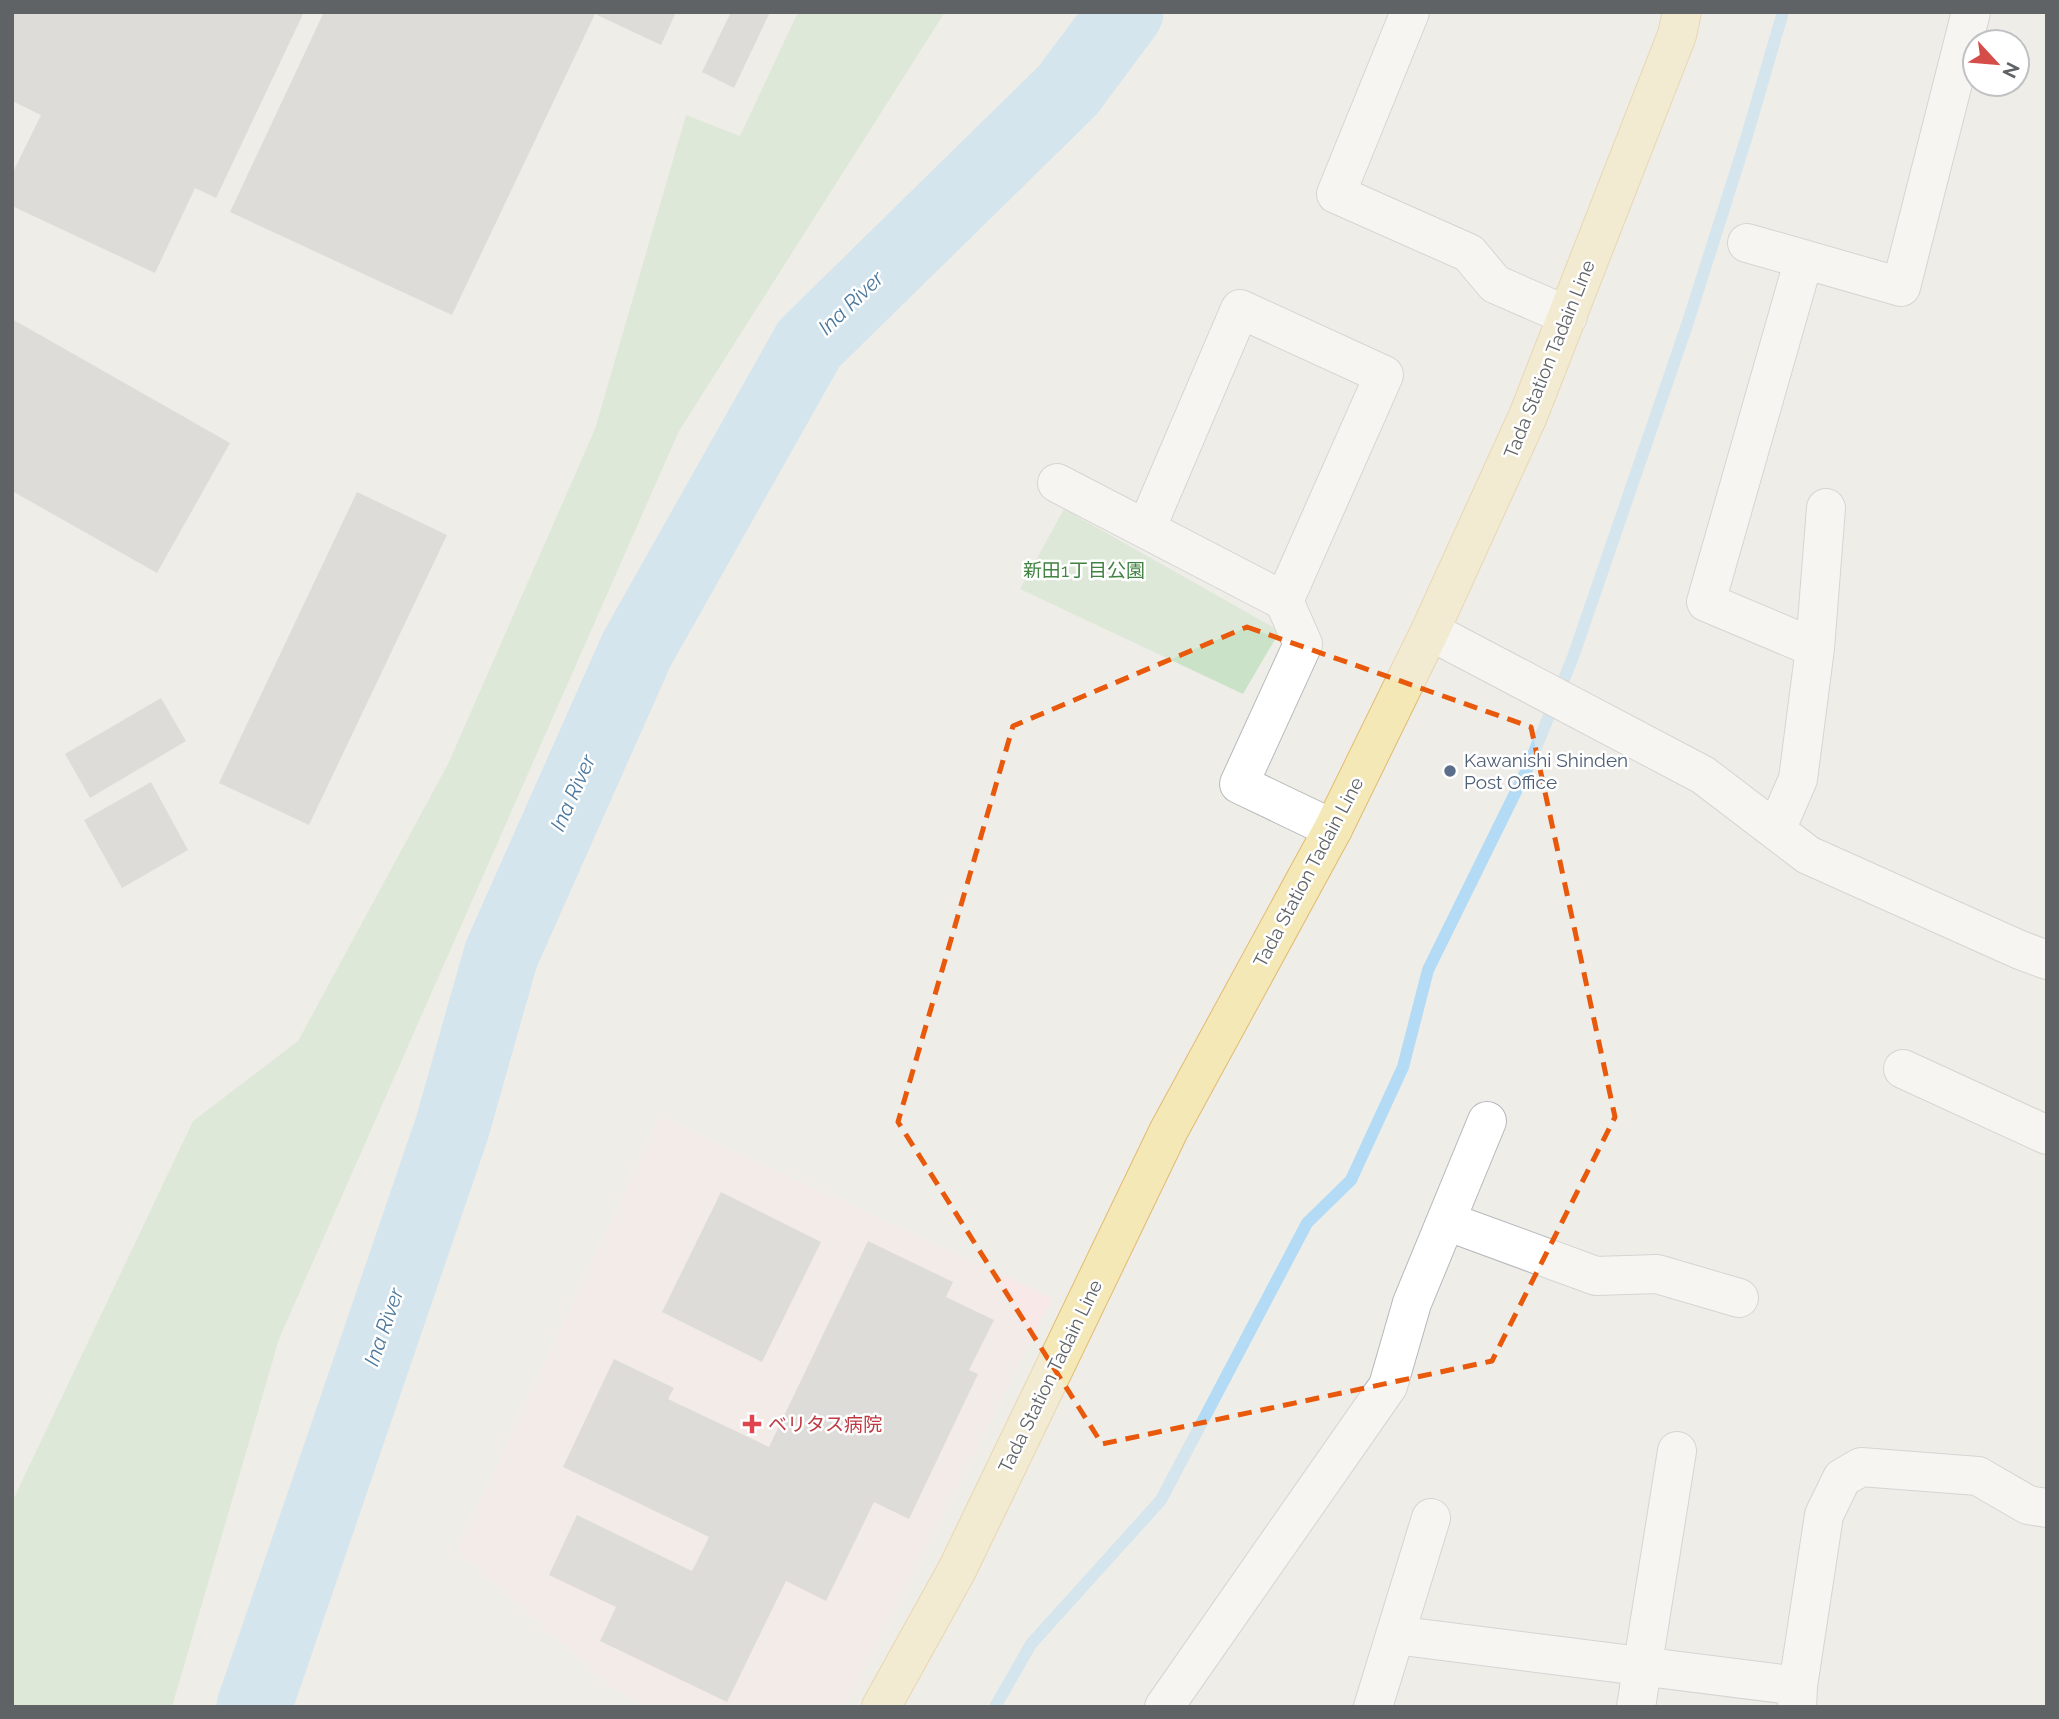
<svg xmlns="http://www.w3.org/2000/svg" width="2059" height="1719" viewBox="0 0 2059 1719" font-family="Raleway,'Noto Sans JP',sans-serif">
<rect width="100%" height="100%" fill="#efede8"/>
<path fill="#f9e8e8" d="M 660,1117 L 1052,1298 L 845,1707 L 646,1707 L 610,1686 L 457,1550 Z"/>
<path fill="#cae3c8" d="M 798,12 L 945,12 L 679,431 L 279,1339 L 172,1707 L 12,1707 L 12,1502 L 193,1121 L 298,1041 L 448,764 L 595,429 L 686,115 L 740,136 Z
M 1064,509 L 1280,631 L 1243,694 L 1020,589 Z"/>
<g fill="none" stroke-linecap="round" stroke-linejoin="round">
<path stroke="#b3dbf5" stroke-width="12" d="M 995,1707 L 1031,1644 L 1161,1500 L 1307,1223 L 1351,1180 L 1403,1067 L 1428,970 L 1528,767 L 1573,657 L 1687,325 L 1746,139 L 1783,12"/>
<path stroke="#b3dbf5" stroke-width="75" d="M 254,1707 L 452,1128 L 501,955 L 637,649 L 809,344 L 1068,90 L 1126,12"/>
</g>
<path fill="#cbc8c5" d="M 12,12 L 304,12 L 216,198 L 195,188 L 155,273 L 12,206 L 12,174 L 41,115 L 12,101 Z
M 324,12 L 676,12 L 661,45 L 595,14 L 452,315 L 230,212 Z
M 731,12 L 770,12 L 734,88 L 702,72 Z
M 12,319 L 230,443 L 157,573 L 12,491 Z
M 357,492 L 447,535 L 309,825 L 219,783 Z
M 161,698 L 186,741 L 90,798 L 65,754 Z
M 151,782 L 188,850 L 122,888 L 84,820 Z
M 721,1192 L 821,1242 L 762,1362 L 662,1312 Z
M 868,1241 L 953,1282 L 946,1297 L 994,1320 L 969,1370 L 978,1374 L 909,1519 L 874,1502 L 826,1601 L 786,1581 L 727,1702 L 600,1641 L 616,1607 L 549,1575 L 577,1515 L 692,1571 L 709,1537 L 563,1467 L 614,1359 L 674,1388 L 668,1399 L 769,1447 Z"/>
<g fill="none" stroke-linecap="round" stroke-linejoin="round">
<g stroke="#b5b8bb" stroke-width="40">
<path id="minor" d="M 1410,12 L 1336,194 L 1469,253 L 1495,284 L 1568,316
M 1747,243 L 1901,287 L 1971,12
M 1804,259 L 1706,602 L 1815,648
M 1057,483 L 1284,601 L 1303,644 L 1239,784 L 1333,829
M 1146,529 L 1240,309 L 1384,375 L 1284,601
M 1430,631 L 1703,775 L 1808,855 L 2020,950 L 2047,960
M 1776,830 L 1798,779 L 1815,648 L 1826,508
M 1903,1069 L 2047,1135
M 1446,1221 L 1596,1276 L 1657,1274 L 1739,1298
M 1395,1635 L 1798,1686
M 1164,1707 L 1388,1386 L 1412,1303 L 1487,1121
M 1373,1707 L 1431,1518
M 1636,1707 L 1677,1451
M 1797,1707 L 1798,1686 L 1824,1515 L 1842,1478 L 1861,1467 L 1978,1476 L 2028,1505 L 2047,1508"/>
</g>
<g stroke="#e1bb70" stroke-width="40">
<path id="major" d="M 881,1707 L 957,1570 L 1169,1130 L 1333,829 L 1430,631 L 1528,416 L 1677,35 L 1682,12"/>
</g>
<use href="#minor" stroke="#fff" stroke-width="38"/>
<use href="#major" stroke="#f5e8b7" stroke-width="38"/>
</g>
<path d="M0 0H2059V1719H0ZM 1247,627 L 1531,727 L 1615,1117 L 1492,1361 L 1102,1444 L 898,1122 L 1013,726 Z" fill="#efede8" fill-opacity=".55" fill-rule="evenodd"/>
<path fill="none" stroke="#e8590c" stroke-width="5" stroke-dasharray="14 9" stroke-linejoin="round" d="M 1247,627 L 1531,727 L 1615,1117 L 1492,1361 L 1102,1444 L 898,1122 L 1013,726 Z"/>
<circle fill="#5c6f8a" stroke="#fff" stroke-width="2.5" cx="1450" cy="771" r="7"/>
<path fill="#e0444e" stroke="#fff" stroke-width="2.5" d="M748.5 1413.5h7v7h7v7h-7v7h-7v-7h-7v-7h7z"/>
<g text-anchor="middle" stroke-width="5" stroke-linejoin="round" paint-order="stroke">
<g font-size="19" fill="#5f6366" stroke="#fff">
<text transform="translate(1549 359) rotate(-68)" y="7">Tada Station Tadain Line</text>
<text transform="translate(1308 872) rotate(-62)" y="7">Tada Station Tadain Line</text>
<text transform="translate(1050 1376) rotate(-64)" y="7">Tada Station Tadain Line</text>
</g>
<g font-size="19" fill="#428342" stroke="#fff">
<text x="1084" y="577">新田1丁目公園</text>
</g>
<g font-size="19" fill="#4e5e75" stroke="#fff" text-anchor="start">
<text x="1464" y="767">Kawanishi Shinden<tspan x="1464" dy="22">Post Office</tspan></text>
</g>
<g font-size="19" fill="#be3a42" stroke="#fff" text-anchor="start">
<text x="768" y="1431">ベリタス病院</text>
</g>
<g font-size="21" font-style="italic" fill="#4c789d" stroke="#fff">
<text transform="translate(851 303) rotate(-44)" y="7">Ina River</text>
<text transform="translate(573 793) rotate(-66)" y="7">Ina River</text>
<text transform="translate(384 1327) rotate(-71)" y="7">Ina River</text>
</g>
</g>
<rect width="2059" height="1719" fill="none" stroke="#5f6366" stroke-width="28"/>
<g transform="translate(1996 63) rotate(116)"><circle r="33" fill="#ffffff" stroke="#bfc1c2" stroke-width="2"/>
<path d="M0-5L12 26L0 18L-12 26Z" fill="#d54d49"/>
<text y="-10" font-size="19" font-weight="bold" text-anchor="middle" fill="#5f6366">N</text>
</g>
</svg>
